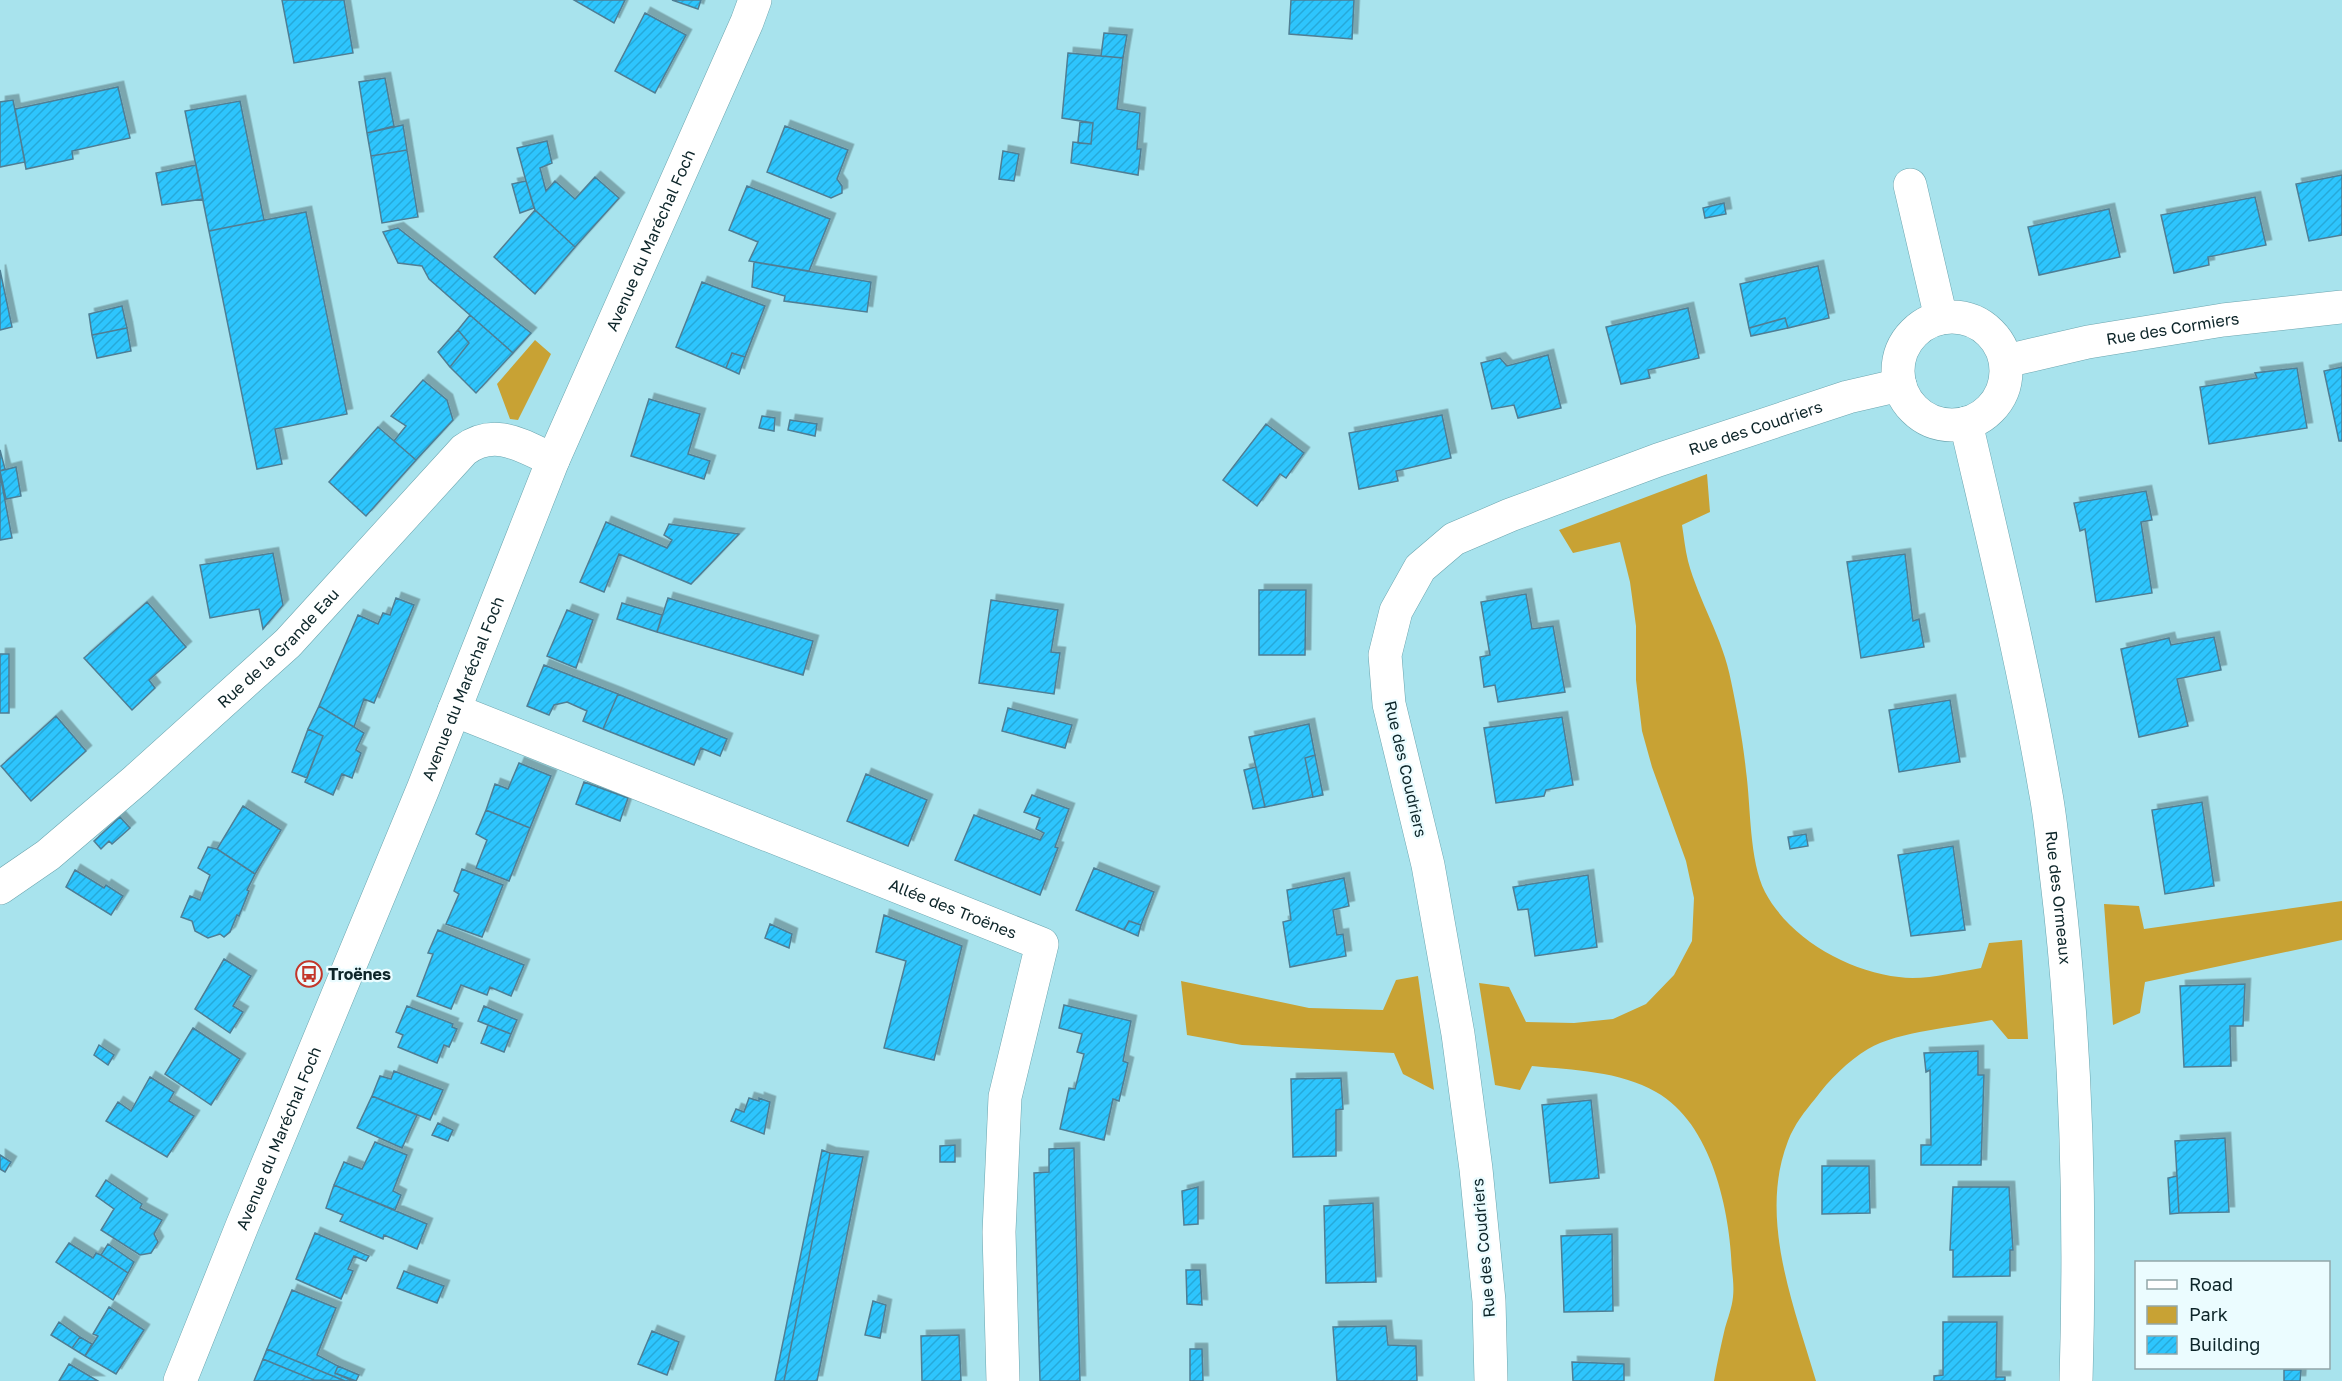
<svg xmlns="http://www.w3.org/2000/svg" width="2342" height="1381" viewBox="0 0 2342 1381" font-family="'Golos Text',sans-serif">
<defs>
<pattern id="building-hatch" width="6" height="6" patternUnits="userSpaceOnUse" patternTransform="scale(1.5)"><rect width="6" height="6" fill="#2dc5fd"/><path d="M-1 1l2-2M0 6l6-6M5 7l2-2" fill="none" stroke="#27a9d9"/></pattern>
<filter id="shadow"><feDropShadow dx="5.5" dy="-5.5" stdDeviation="0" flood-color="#0004"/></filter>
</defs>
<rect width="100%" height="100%" fill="#a8e3ed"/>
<path fill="#c8a234" d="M 535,340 L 551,354 L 518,420 L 510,419 L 497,384 Z
M 1707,474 L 1710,512 L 1682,525 C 1684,537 1685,549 1688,561 C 1699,602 1723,638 1731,681 C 1737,710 1743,741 1746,771 C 1751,807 1749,860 1765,892 C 1790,939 1848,971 1899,977 C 1923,981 1956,972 1981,968 L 1989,943 L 2022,940 L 2028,1039 L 2008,1039 L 1992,1020 C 1956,1027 1899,1031 1868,1049 C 1848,1061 1829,1080 1815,1099 C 1805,1111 1794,1125 1788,1141 C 1758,1218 1794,1306 1816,1381 L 1714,1381 C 1717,1363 1721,1345 1725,1328 C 1728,1318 1732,1307 1733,1297 C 1734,1288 1733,1278 1732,1270 C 1730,1211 1712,1123 1656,1092 C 1620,1071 1573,1070 1532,1066 L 1520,1090 L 1495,1085 L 1479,983 L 1509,987 L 1526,1022 L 1574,1023 L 1613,1019 L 1646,1004 L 1674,975 L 1692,941 L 1694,898 L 1686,861 L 1652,767 L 1642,731 L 1636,680 L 1636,626 L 1630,582 L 1620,542 L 1573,553 L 1559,530 Z
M 2342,901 L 2342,940 L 2145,982 L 2140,1013 L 2113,1025 L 2104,904 L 2139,906 L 2144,929 Z
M 1418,976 L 1434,1090 L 1403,1074 L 1394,1053 L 1242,1045 L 1187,1035 L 1181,981 L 1309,1008 L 1383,1010 L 1396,980 Z"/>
<path fill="url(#building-hatch)" stroke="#4f7e94" stroke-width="1.5" filter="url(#shadow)" d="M 282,0 L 344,0 L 353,53 L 294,63 Z
M 574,0 L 625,0 L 614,23 Z
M 672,0 L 701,0 L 698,9 Z
M 1291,0 L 1354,0 L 1352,39 L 1289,34 Z
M 645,13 L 686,35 L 655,93 L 615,71 Z
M 1104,33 L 1127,35 L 1123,58 L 1101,56 Z
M 1068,53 L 1123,58 L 1117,109 L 1140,113 L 1137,149 L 1141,149 L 1138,175 L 1071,163 L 1073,142 L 1091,144 L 1093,123 L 1062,118 Z
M 385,78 L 394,126 L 367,133 L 359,82 Z
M 118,87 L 130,138 L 72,151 L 73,159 L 26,169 L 15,109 Z
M 13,100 L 25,162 L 0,167 L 0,102 Z
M 240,101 L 264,220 L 209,231 L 185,111 Z
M 1080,122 L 1093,123 L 1091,144 L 1078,143 Z
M 403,125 L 407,150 L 371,156 L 367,133 Z
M 785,126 L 848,150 L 837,179 L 842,186 L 842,193 L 831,198 L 767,172 Z
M 547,141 L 552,163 L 540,168 L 546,191 L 555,181 L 575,199 L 595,177 L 619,198 L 575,247 L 535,210 L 526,181 L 517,148 Z
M 407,150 L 418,217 L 382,223 L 371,156 Z
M 1003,151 L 1019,154 L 1014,181 L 999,179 Z
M 196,165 L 203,199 L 162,205 L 156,173 Z
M 2342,175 L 2342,235 L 2309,241 L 2296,184 Z
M 526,181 L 534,208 L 520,213 L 512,184 Z
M 747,186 L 830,219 L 809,271 L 749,261 L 758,242 L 729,230 Z
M 2255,197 L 2266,245 L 2208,257 L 2209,265 L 2174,273 L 2161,215 Z
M 1724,203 L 1726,214 L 1705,218 L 1703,208 Z
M 2109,209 L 2120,257 L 2039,275 L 2028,227 Z
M 535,210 L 575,247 L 535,294 L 494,257 Z
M 306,212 L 347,414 L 275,429 L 282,464 L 257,469 L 209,231 Z
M 398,228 L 531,333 L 513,353 L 429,279 L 422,266 L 398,263 L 383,232 Z
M 754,262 L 871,282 L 867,312 L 784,301 L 785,296 L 752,287 Z
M 1818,266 L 1829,318 L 1788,328 L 1785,318 L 1749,328 L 1740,284 Z
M 0,270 L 12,327 L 0,330 Z
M 702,282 L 765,306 L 745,357 L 732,353 L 726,368 L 676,347 Z
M 122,306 L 127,328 L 92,335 L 89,314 Z
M 1688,308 L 1699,358 L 1648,370 L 1650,378 L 1621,384 L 1606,327 Z
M 470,315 L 513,353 L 476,393 L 450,367 L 469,343 L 458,330 Z
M 1785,318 L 1788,328 L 1751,336 L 1749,328 Z
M 127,328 L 131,351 L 97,358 L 92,335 Z
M 458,330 L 469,343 L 450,367 L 438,352 Z
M 732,353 L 745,357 L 739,374 L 726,368 Z
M 1548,355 L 1561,408 L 1518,418 L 1514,405 L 1492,409 L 1481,363 L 1500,358 L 1507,366 Z
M 2342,367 L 2342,441 L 2339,441 L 2324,371 Z
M 2297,368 L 2307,428 L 2209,444 L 2200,387 L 2257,378 L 2255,373 Z
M 423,380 L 447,400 L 453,420 L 416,460 L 394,441 L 406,426 L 391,416 Z
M 649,399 L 700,414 L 688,454 L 710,461 L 704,479 L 631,456 Z
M 1442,415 L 1451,458 L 1396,471 L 1398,481 L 1359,489 L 1349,433 Z
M 762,416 L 775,418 L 774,431 L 759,428 Z
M 790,420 L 817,424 L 815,436 L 788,430 Z
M 1266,424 L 1304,453 L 1286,478 L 1280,474 L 1257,506 L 1223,480 Z
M 378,427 L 416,460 L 366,516 L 329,482 Z
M 0,450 L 5,469 L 0,471 Z
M 16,467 L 21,496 L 6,499 L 0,471 Z
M 0,474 L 12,538 L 0,540 Z
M 2146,491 L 2152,520 L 2141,522 L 2152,593 L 2096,602 L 2085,529 L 2080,531 L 2074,503 Z
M 606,522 L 667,548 L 672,540 L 664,535 L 669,524 L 739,534 L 691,584 L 619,554 L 604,592 L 580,582 Z
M 273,553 L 283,605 L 263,629 L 259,609 L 210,618 L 200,565 Z
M 1905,554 L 1913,621 L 1919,619 L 1924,647 L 1861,658 L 1847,562 Z
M 1259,590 L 1306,590 L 1305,655 L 1259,655 Z
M 1526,594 L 1532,629 L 1553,626 L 1565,692 L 1498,702 L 1495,685 L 1484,687 L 1480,657 L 1490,655 L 1481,602 Z
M 396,598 L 414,605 L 374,703 L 364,699 L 354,727 L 319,706 L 358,615 L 378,624 L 383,613 L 390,615 Z
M 668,598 L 813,641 L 803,675 L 657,632 Z
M 991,600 L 1058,610 L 1051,652 L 1060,653 L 1054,694 L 979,683 Z
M 147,602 L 186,647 L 149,680 L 155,688 L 132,710 L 84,658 Z
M 622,603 L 662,615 L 657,632 L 617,619 Z
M 567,610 L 593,620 L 576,668 L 547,656 Z
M 2214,637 L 2221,670 L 2177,679 L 2188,726 L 2139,737 L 2121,649 L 2169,638 L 2171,645 Z
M 0,654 L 9,654 L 9,713 L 0,713 Z
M 544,665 L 618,694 L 603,729 L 583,721 L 587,711 L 567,702 L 554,705 L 549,715 L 527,706 Z
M 618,694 L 727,739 L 720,756 L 701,748 L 694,765 L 603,729 Z
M 1950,700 L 1960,762 L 1899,772 L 1889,710 Z
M 319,706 L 364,733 L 356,750 L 361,753 L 352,778 L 342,774 L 333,795 L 305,782 L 323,736 L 308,729 Z
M 1008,708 L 1072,725 L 1065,748 L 1002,731 Z
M 56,716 L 86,751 L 31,801 L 1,766 Z
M 1562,717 L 1573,785 L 1546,790 L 1544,796 L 1496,803 L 1484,728 Z
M 1309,724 L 1315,755 L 1305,758 L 1313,797 L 1265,807 L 1249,737 Z
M 308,729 L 323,736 L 307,778 L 292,772 Z
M 1315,755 L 1323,795 L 1313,797 L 1305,758 Z
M 519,763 L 551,776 L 530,828 L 486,810 L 495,784 L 508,789 Z
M 1256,767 L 1265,807 L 1253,809 L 1244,770 Z
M 866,774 L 927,800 L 908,846 L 847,821 Z
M 584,782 L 628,798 L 620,821 L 576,804 Z
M 1032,795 L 1069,809 L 1055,847 L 1058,848 L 1040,895 L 955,860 L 974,815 L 1040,840 L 1044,833 L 1036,829 L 1040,818 L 1024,812 Z
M 2202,802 L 2214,886 L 2165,894 L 2152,810 Z
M 243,806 L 281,830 L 255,874 L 217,849 Z
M 486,810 L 530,828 L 509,881 L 476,868 L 487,840 L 476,834 Z
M 120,817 L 130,828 L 112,844 L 109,841 L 101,849 L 94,841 Z
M 1806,834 L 1808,846 L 1790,849 L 1788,837 Z
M 1953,846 L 1965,930 L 1911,936 L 1898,855 Z
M 208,847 L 217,849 L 255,874 L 247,890 L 249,891 L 239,916 L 237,915 L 230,932 L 224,937 L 220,934 L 208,938 L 195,931 L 192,921 L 181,917 L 190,896 L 200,900 L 210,875 L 198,868 Z
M 1094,868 L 1154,892 L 1141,925 L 1129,921 L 1124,930 L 1076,910 Z
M 462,869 L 503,885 L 482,937 L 446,924 L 459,894 L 454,891 Z
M 75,870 L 104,888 L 106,885 L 123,896 L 111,915 L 66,887 Z
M 1588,875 L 1597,947 L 1535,956 L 1528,909 L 1518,910 L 1513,887 Z
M 1344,878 L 1349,906 L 1333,910 L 1337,935 L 1343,934 L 1346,956 L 1290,967 L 1283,922 L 1291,920 L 1287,890 Z
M 884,915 L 962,946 L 934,1060 L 884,1048 L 906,961 L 876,952 Z
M 1129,921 L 1141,925 L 1138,936 L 1124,930 Z
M 770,924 L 792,934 L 789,948 L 765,938 Z
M 438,930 L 524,965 L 511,996 L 490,987 L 487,995 L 461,985 L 451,1009 L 417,996 L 433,954 L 428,953 Z
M 224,959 L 251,976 L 233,1006 L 243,1012 L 230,1033 L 195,1009 Z
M 2245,984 L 2243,1026 L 2230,1026 L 2231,1066 L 2184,1067 L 2180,986 Z
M 1064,1005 L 1131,1021 L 1123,1061 L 1128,1063 L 1119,1101 L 1113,1099 L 1104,1140 L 1060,1129 L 1069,1088 L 1075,1089 L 1084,1054 L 1077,1052 L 1082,1034 L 1059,1028 Z
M 407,1006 L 453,1024 L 452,1027 L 457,1029 L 449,1047 L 444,1045 L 437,1063 L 398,1047 L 403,1035 L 396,1032 Z
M 484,1006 L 517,1020 L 511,1034 L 478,1021 Z
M 488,1025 L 511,1034 L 504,1052 L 481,1043 Z
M 193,1028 L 240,1059 L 211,1105 L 165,1074 Z
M 99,1045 L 114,1055 L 108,1065 L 94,1055 Z
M 1978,1051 L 1978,1075 L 1984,1075 L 1981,1165 L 1921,1165 L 1921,1145 L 1931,1145 L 1930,1070 L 1926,1072 L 1924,1053 Z
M 394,1071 L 443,1090 L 430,1120 L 372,1096 L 380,1076 L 391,1079 Z
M 150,1077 L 174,1092 L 169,1101 L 194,1116 L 167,1157 L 106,1121 L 118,1102 L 131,1111 Z
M 1341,1078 L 1343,1109 L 1336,1110 L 1336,1156 L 1293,1157 L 1291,1079 Z
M 372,1096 L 417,1115 L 402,1148 L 357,1128 Z
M 749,1098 L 759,1101 L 759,1098 L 770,1102 L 764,1134 L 731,1121 L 736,1109 L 744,1112 Z
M 1591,1100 L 1599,1178 L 1550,1183 L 1542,1105 Z
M 438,1123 L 453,1130 L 448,1141 L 432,1135 Z
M 2225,1138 L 2229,1212 L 2179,1213 L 2175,1141 Z
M 375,1142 L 407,1155 L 393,1191 L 401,1195 L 395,1210 L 334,1185 L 344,1162 L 362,1169 Z
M 955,1145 L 955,1162 L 940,1162 L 940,1146 Z
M 1074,1148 L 1080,1381 L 1040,1381 L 1034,1173 L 1049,1172 L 1049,1149 Z
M 822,1150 L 830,1153 L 784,1381 L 775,1381 Z
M 830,1153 L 863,1157 L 817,1381 L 784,1381 Z
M 0,1155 L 11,1162 L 5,1172 L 0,1169 Z
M 1822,1166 L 1869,1166 L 1870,1213 L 1822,1214 Z
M 2177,1176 L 2179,1213 L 2170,1214 L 2168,1178 Z
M 106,1180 L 142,1204 L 140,1208 L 162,1220 L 154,1234 L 158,1242 L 151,1253 L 140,1255 L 101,1230 L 114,1209 L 96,1196 Z
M 334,1185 L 427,1224 L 417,1249 L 384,1235 L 383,1239 L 340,1221 L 343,1215 L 326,1208 Z
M 1198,1187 L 1198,1224 L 1184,1225 L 1182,1191 Z
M 1953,1187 L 2009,1187 L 2013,1250 L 2010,1250 L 2010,1276 L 1953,1277 L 1953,1250 L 1950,1250 Z
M 1373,1203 L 1376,1282 L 1326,1283 L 1324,1206 Z
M 315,1233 L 369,1256 L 366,1261 L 354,1256 L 348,1269 L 353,1271 L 341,1299 L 296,1279 Z
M 1612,1234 L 1613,1311 L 1564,1312 L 1561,1236 Z
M 69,1243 L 93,1258 L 96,1253 L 101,1255 L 128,1273 L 113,1300 L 56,1262 Z
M 108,1244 L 134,1262 L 128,1273 L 101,1255 Z
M 1186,1270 L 1200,1270 L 1202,1305 L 1187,1304 Z
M 404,1271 L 444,1286 L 437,1303 L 397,1288 Z
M 292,1290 L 336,1308 L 317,1355 L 338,1366 L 335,1373 L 353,1381 L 345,1381 L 267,1349 Z
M 873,1301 L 886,1305 L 880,1338 L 865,1335 Z
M 109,1307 L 144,1330 L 116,1374 L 85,1356 L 98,1336 L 93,1334 Z
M 59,1322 L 80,1337 L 72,1348 L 51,1335 Z
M 1943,1322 L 1997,1322 L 1996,1377 L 2005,1377 L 2005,1381 L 1934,1381 L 1934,1376 L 1943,1375 Z
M 1386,1326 L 1388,1345 L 1416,1346 L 1417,1381 L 1337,1381 L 1333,1327 Z
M 652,1331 L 679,1342 L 667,1375 L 638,1364 Z
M 959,1335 L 961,1381 L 922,1381 L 921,1336 Z
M 80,1337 L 92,1344 L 85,1356 L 72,1348 Z
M 267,1349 L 345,1381 L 314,1380 L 263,1359 Z
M 1190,1349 L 1202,1349 L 1203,1381 L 1190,1381 Z
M 263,1359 L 314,1380 L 314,1381 L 254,1381 Z
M 1572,1362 L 1624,1364 L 1624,1381 L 1573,1381 Z
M 69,1364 L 98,1381 L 59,1381 Z
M 338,1366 L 359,1375 L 356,1381 L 335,1373 Z
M 2284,1370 L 2301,1370 L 2300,1381 L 2284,1381 Z"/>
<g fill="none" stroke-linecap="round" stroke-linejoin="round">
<g stroke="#6ba5af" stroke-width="34">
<g id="minor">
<path d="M 1910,185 L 1941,318"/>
<circle cx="1952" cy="371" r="54"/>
<path id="s1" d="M 2006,361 L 2088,342 L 2223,320 L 2342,307"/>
<path id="s2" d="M 1966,423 C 1994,544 2024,666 2045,789 C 2051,819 2053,850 2057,881 C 2077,1047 2081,1214 2076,1381"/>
<path id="s3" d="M 454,710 L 1042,944 L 1005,1097 L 999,1232 L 1003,1381"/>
<path id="s4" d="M 0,888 L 48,855 L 136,780 L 288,643 L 464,450 C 495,427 522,446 553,460"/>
<path id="s5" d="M 1491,1381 L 1489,1301 L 1476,1169 L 1458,1034 L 1428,865 L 1389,704 L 1385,655 L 1396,611 L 1420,568 L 1454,539 L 1510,515 L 1658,460 L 1848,397 L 1900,385"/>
</g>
</g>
<g stroke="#6ba5af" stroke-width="34">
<g id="tertiary">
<path id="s6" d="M 180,1381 L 242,1226 L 423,789 L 553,460 L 747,22 L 755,0"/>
</g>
</g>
<use href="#minor" stroke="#fff" stroke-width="33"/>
<use href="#tertiary" stroke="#fff" stroke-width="33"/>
</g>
<defs>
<g id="bus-ring" transform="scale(1.35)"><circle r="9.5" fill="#ebfcff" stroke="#c3362a" stroke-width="1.5"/><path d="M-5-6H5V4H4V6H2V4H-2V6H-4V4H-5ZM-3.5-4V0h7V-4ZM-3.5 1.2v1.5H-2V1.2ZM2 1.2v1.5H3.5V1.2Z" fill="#c3362a"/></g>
</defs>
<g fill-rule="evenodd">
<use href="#bus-ring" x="309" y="974"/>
</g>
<g text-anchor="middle" stroke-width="4.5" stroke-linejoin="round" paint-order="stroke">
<g font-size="16" fill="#0d2529" stroke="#ebfcff">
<text dy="6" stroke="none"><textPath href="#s6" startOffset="1234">Avenue du Maréchal Foch</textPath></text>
<text dy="6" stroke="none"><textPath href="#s1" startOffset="170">Rue des Cormiers</textPath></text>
<text dy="6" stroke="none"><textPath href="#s5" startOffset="1196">Rue des Coudriers</textPath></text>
<text dy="6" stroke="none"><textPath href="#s4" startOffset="368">Rue de la Grande Eau</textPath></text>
<text dy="6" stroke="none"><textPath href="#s6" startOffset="748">Avenue du Maréchal Foch</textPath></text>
<text transform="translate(1406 769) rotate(77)" y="6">Rue des Coudriers</text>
<text dy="6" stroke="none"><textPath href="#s2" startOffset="484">Rue des Ormeaux</textPath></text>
<text dy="6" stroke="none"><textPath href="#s3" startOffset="537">Allée des Troënes</textPath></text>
<text dy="6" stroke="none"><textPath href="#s6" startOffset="262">Avenue du Maréchal Foch</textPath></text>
<text transform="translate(1483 1248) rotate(-95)" y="6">Rue des Coudriers</text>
</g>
<g font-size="16" font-weight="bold" fill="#0d2529" stroke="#ebfcff" text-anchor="start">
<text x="328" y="980">Troënes</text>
</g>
</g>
<rect x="2135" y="1261" width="195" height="108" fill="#ebfcff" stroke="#92a6a9" stroke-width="1.5"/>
<rect x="2147" y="1280" width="30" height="9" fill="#ffffff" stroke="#92a6a9" stroke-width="1.5"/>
<text x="2189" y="1291" font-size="18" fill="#0d2529">Road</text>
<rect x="2147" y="1306" width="30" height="18" fill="#c8a234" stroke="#92a6a9" stroke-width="1.5"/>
<text x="2189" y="1321" font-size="18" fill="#0d2529">Park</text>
<rect x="2147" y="1336" width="30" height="18" fill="url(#building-hatch)" stroke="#92a6a9" stroke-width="1.5"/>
<text x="2189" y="1351" font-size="18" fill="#0d2529">Building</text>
</svg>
